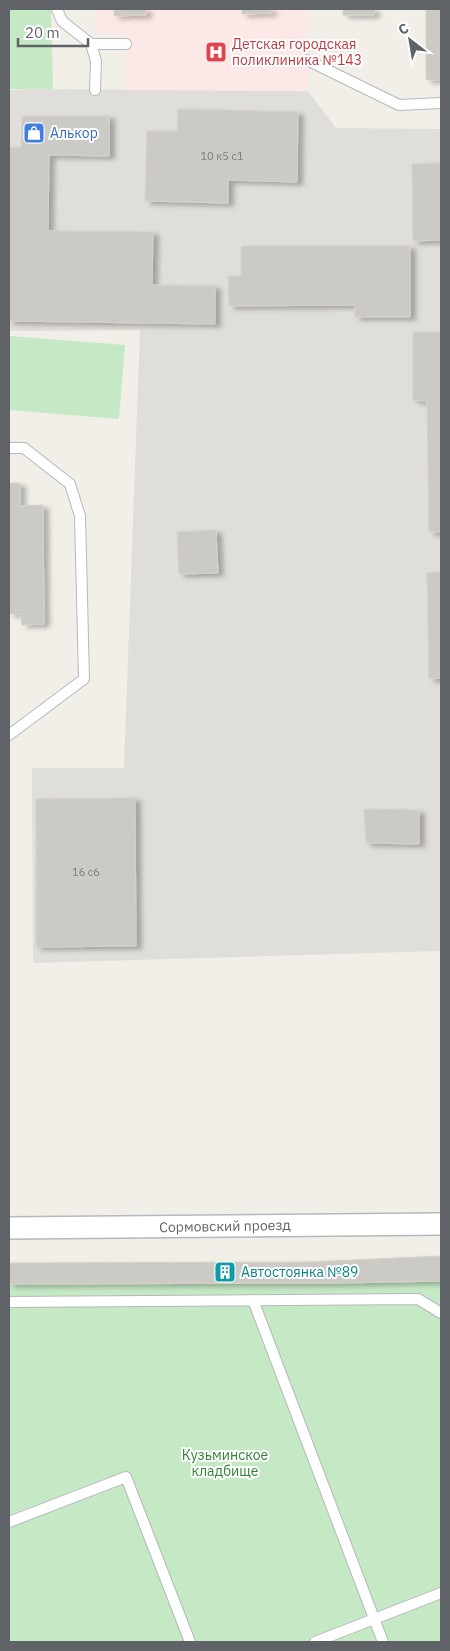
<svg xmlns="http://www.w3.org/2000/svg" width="450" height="1651" viewBox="0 0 450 1651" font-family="'IBM Plex Sans',sans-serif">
<defs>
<filter id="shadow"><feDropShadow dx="5.5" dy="3" stdDeviation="2.5" flood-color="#0004"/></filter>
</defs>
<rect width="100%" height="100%" fill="#f1efe8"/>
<path fill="#e0deda" d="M 38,89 L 308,91 L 336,128 L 441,129 L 441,951 L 33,963 L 32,768 L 124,768 L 140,330 L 9,331 L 9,90 Z"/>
<path fill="#fce8e6" d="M 96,9 L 306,9 L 308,91 L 125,90 L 126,35 L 95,33 Z"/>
<path fill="#c5e8c5" d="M 9,9 L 51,9 L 53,89 L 9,89 Z
M 9,336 L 125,345 L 119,419 L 9,410 Z
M 441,1281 L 441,1642 L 9,1642 L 9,1284 L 341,1283 Z"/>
<path fill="#cccac5" stroke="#d6d1c6" filter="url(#shadow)" d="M 114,9 L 146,9 L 146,15 L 114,16 Z
M 242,9 L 271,9 L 271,13 L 242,14 Z
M 343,9 L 374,9 L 374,15 L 343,15 Z
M 426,9 L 441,9 L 441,80 L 426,80 Z
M 178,109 L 298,112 L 297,182 L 228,180 L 228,203 L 145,201 L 147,131 L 177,131 Z
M 22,116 L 109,116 L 109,156 L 49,155 L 48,231 L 153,232 L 152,285 L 215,286 L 215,324 L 9,321 L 9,147 L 21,148 Z
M 441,163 L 441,240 L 413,241 L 412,164 Z
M 241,246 L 410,246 L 410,317 L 355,317 L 355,305 L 229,306 L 228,276 L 241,276 Z
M 413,332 L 441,332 L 441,532 L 429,532 L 427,401 L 413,400 Z
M 9,483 L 20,483 L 20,506 L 43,505 L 44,624 L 22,625 L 21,614 L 9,614 Z
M 216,530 L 218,573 L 179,574 L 177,532 Z
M 441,572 L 441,678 L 429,679 L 427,573 Z
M 135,798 L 136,946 L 36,947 L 36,799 Z
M 364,809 L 419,810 L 419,844 L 366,843 Z
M 441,1256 L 441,1281 L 341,1283 L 9,1284 L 9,1263 L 309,1262 Z"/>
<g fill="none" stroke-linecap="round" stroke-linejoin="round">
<g stroke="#b5b8bc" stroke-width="12">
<path id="lane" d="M 57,9 L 62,21 L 91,44 L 96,61 L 95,90
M 91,44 L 126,44
M 307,60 L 399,105 L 441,103
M 9,448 L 24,448 L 70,484 L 80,516 L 84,679 L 9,735
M 253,1300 L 383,1642
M 9,1302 L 418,1299 L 441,1313
M 9,1522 L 126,1477 L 190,1642
M 315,1642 L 441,1593"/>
</g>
<g stroke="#b5b8bc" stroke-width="24">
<path id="street" d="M 9,1228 L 441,1224"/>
</g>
<use href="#lane" stroke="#fff" stroke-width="10"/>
<use href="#street" stroke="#fff" stroke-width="21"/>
</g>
<defs>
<g id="hospital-square" transform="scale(1.125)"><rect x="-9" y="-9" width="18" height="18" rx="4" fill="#e0444e" stroke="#fff"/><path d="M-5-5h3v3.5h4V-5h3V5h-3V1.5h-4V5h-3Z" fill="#fff"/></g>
<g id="shop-square" transform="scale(1.125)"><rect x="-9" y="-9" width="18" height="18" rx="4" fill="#3f7fe0" stroke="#fff"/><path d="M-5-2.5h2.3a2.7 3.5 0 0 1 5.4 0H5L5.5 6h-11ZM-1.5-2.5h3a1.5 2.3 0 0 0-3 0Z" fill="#fff"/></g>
<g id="building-square" transform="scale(1.125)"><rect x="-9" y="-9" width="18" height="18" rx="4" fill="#0f9aa8" stroke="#fff"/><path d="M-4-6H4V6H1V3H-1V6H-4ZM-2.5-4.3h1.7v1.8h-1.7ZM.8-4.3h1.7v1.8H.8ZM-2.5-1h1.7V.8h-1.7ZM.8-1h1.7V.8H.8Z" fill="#fff"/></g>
</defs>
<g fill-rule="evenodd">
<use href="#hospital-square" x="216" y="52"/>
<use href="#shop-square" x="34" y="133"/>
<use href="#building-square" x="225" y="1272"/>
</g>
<g text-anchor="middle" stroke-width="4" stroke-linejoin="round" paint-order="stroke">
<g font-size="11" fill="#7a7d7f">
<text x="222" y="160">10 к5 с1</text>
<text x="86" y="876">16 с6</text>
</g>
<g font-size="14" fill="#be3a42" stroke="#fff" text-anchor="start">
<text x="232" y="49">Детская городская<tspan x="232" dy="16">поликлиника №143</tspan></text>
</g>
<g font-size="14" fill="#366cbe" stroke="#fff" text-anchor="start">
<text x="50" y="138">Алькор</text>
</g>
<g font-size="14" fill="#5f6368" stroke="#fff">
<text transform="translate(225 1226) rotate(-1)" y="5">Сормовский проезд</text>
</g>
<g font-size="14" fill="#0d838f" stroke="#fff" text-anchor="start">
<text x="241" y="1277">Автостоянка №89</text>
</g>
<g font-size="14" fill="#348238" stroke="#fff">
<text x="225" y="1460">Кузьминское<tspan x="225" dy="16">кладбище</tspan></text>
</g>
</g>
<rect width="450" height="1651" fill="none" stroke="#5f6368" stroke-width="20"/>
<g transform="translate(410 40) rotate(329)" stroke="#ffffff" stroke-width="4" paint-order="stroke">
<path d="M0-4L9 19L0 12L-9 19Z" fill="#5f6368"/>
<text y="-8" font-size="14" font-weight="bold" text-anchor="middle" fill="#5f6368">С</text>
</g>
<path d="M18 38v8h70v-8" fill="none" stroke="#5f6368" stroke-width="2.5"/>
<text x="25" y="38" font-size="15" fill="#5f6368" stroke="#ffffff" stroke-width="4" paint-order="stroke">20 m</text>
</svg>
